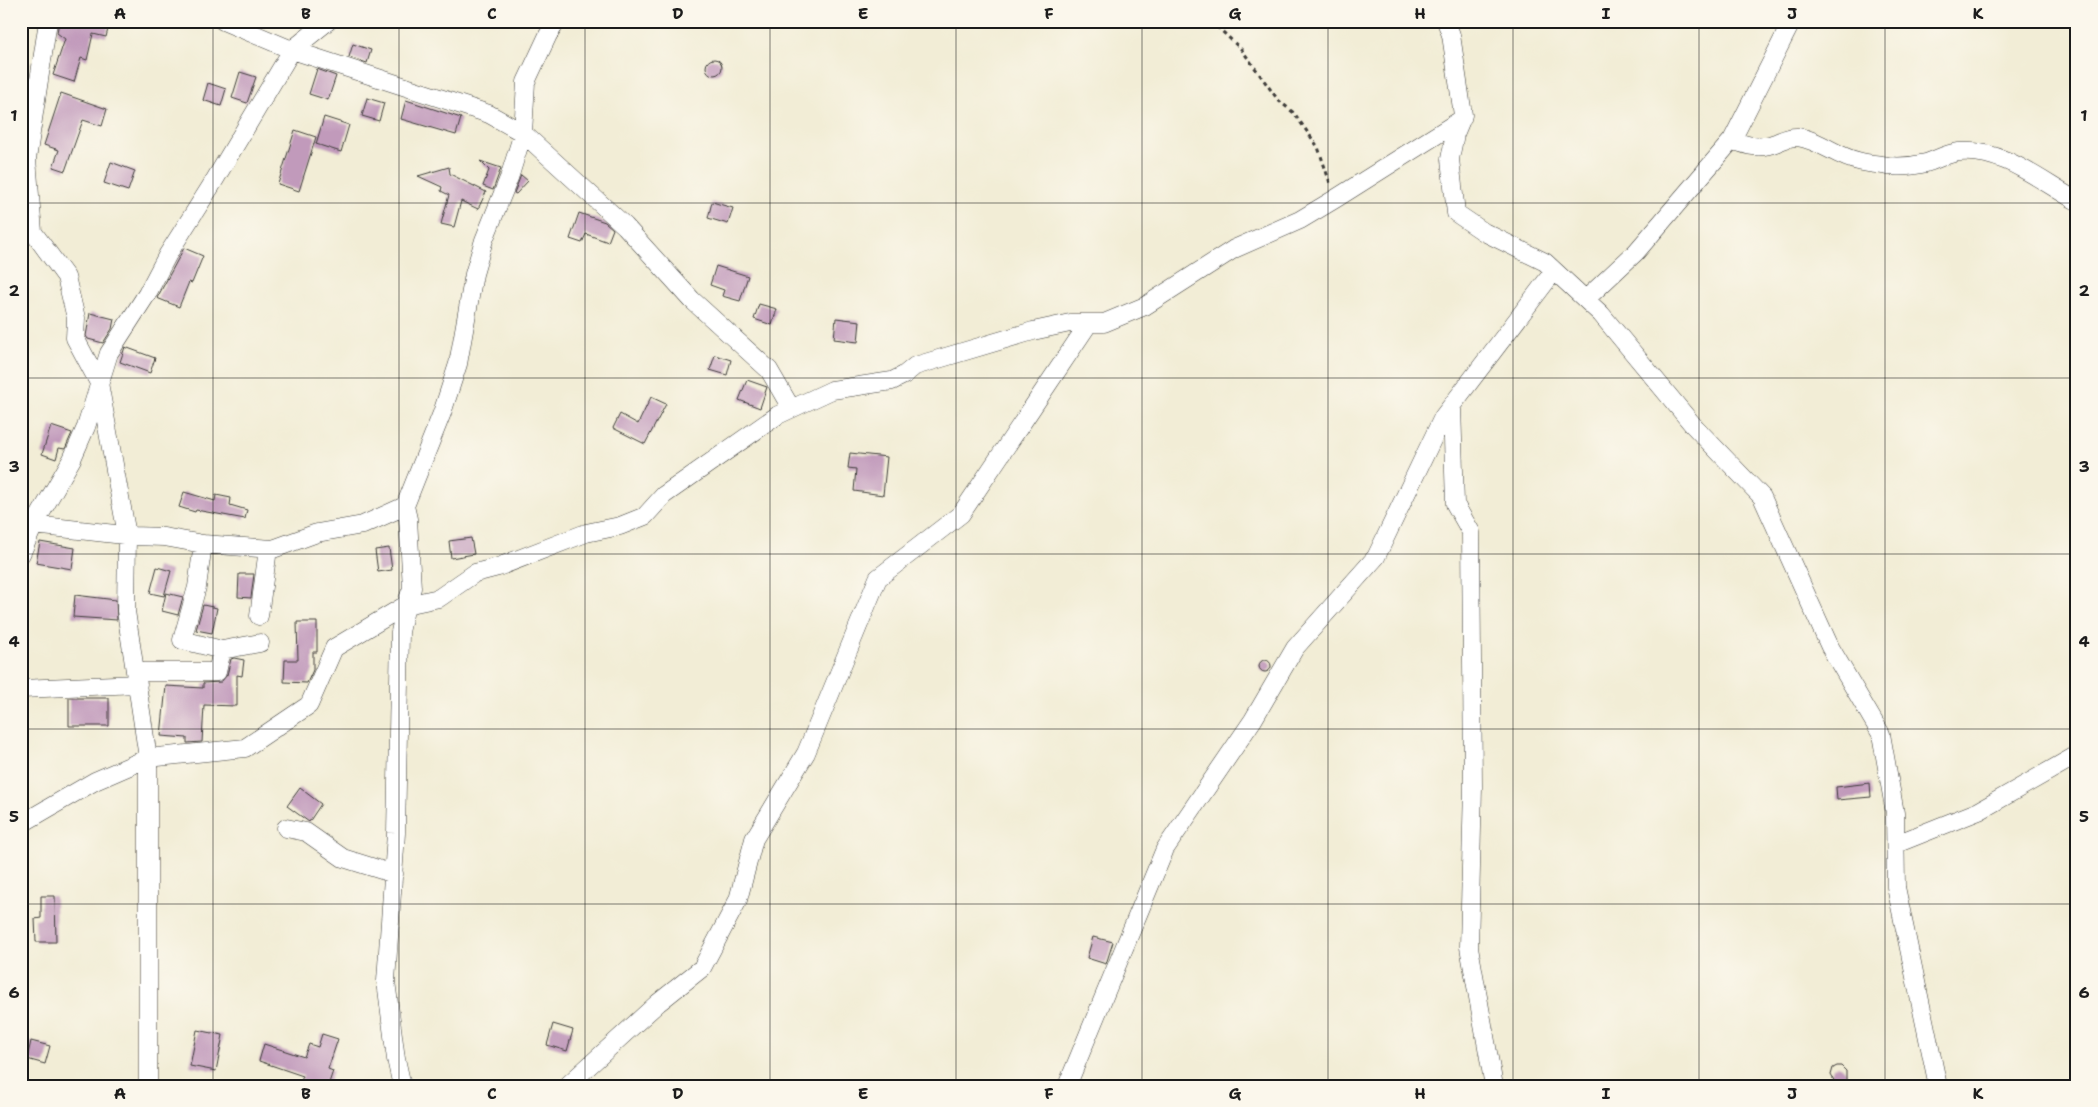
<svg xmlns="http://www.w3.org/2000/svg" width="2098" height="1107" viewBox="0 0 2098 1107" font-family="'Shantell Sans',sans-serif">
<rect width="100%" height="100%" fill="#fbf7ec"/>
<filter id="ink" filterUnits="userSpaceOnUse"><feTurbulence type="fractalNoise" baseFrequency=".02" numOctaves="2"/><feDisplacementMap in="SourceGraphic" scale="10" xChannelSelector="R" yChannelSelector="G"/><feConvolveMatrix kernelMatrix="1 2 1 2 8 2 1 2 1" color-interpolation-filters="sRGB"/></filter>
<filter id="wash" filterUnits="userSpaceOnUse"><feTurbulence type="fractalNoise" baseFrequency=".0096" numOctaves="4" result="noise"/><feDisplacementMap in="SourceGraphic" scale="20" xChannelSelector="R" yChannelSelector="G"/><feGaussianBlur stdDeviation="1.12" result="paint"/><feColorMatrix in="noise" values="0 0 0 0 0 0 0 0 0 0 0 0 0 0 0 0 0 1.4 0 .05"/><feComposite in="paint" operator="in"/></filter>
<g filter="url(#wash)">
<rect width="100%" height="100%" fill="#f2edd6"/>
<g id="blocks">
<path fill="#c19abb" d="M 59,21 L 110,21 L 106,37 L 93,34 L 87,60 L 81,58 L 74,82 L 53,75 L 65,39 L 57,33 Z
M 353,44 L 371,50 L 367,63 L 349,57 Z
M706 67a8 8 0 1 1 16 0a8 8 0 1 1-16 0Z
M 317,69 L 336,76 L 328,100 L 309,94 Z
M 240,72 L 256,77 L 247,103 L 232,98 Z
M 208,83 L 226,89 L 221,106 L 203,100 Z
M 61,93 L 107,109 L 102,126 L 83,120 L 65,171 L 53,167 L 59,150 L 44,145 Z
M 367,98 L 384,103 L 379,121 L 362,116 Z
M 406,100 L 461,118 L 456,135 L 401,119 Z
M 324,117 L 349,125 L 341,152 L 316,144 Z
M 295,130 L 316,137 L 299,191 L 278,184 Z
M 480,161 L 501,168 L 493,190 L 483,186 L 489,170 Z
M 111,162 L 135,171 L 128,191 L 104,183 Z
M 449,167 L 450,174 L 486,192 L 478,209 L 461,201 L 454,227 L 441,224 L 449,195 L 441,191 L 442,187 L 418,176 Z
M 521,175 L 528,181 L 516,194 L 514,193 Z
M 712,202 L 733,208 L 728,224 L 708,218 Z
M 579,213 L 605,222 L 613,229 L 608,242 L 586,234 L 582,243 L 570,239 Z
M 184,248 L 203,256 L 192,283 L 189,282 L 179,307 L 157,298 Z
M 716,266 L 748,276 L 740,301 L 722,296 L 724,290 L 710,285 Z
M 759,304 L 777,309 L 772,325 L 754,319 Z
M 90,313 L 114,319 L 112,329 L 103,343 L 88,339 L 86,336 Z
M 836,318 L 860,321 L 858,342 L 834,339 Z
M 125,347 L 155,358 L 150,373 L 120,362 Z
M 715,355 L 731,360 L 727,375 L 710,370 Z
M 747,380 L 767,387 L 760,408 L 739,400 Z
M 651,397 L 666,404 L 645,444 L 613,428 L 620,414 L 638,424 Z
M 51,426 L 72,433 L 65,449 L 59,448 L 56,459 L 42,454 Z
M 850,453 L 887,457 L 883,495 L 854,491 L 856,469 L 848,468 Z
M 184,492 L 215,501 L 216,495 L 231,498 L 230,505 L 247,510 L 245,519 L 196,510 L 195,512 L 179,507 Z
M 471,538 L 474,554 L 451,558 L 449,541 Z
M 40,542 L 75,548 L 72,569 L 36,563 Z
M 389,548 L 392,570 L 378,572 L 375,550 Z
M 157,567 L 171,571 L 164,596 L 150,593 Z
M 239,574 L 254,574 L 251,598 L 238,597 Z
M 166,593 L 183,597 L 178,615 L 162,611 Z
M 75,595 L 116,600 L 117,620 L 73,617 Z
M 203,605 L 217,608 L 212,633 L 196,630 Z
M 297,622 L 317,622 L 317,652 L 313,652 L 313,670 L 307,683 L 284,682 L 285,660 L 298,660 Z
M 234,658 L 244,660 L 242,676 L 237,675 L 237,706 L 204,705 L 202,742 L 187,743 L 187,738 L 161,736 L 166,686 L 203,688 L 203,683 L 221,682 L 227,675 L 231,659 Z
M1259 666a6 6 0 1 1 12 0a6 6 0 1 1-12 0Z
M 69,698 L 109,698 L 109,726 L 69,726 Z
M 1870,783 L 1871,797 L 1837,800 L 1836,787 Z
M 300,788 L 321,804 L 309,822 L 287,806 Z
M 41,896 L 55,896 L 56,942 L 36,942 L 35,919 L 41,918 Z
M 1093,937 L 1113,942 L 1106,964 L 1087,958 Z
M 553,1024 L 573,1030 L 567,1051 L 547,1045 Z
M 197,1030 L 223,1035 L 216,1071 L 190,1066 Z
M 322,1034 L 338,1039 L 328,1069 L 333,1071 L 328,1086 L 315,1086 L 301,1081 L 303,1076 L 259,1061 L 264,1044 L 304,1057 L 309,1044 L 318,1047 Z
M 31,1041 L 50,1046 L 45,1064 L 27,1059 Z
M 1837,1066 L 1841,1066 L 1846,1071 L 1846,1086 L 1837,1086 L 1831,1075 L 1833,1068 Z"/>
</g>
</g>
<g filter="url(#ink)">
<use href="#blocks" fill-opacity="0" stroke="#3c3b38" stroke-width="1"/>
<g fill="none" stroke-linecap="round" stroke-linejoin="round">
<g stroke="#3c3b38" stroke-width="19">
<path id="minor" d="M 48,21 L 27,159 L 33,232 L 66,277 L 76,318 L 75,338 L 99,383 L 127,535 L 126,611 L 148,758 L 148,1086
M 223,21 L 292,50 L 489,114 L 523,133 L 625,226 L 692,300 L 769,370 L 791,408
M 1446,21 L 1451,35 L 1463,115 L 1455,134 L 1450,159 L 1456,213 L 1484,232 L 1545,262 L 1601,314 L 1693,425 L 1762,497 L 1830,647 L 1881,734 L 1895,813 L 1896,887 L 1938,1086
M 1792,21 L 1732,140 C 1744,144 1755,149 1769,145 C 1779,143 1786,136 1798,137 C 1820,140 1837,157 1858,161 C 1868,164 1879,164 1888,166 C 1901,167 1914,166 1926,163 C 1939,159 1944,154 1959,152 C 2003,148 2040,181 2077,201
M 1586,299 L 1636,252 L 1732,140
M 1452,406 L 1455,504 L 1471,532 L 1473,787 L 1469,947 L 1494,1086
M 34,525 L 133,536 L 164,537 L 203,544 L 273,549 L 317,533 L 363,525 L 405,506
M 203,544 L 197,587 L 182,640 L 222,650 L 260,643
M 21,554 L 34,525 L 72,459 L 86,427 L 109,353 L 147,294 L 168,254 L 211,186 L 292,50 L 328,21
M 259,616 L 268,549
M 136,672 L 217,672 L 222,650
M 21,689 L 138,684
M 21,824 L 95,781 L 148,758 L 245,748 L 309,705 L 334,648 L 406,605 L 439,598 L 475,573 L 498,567 L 586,533 L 620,526 L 645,516 L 664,495 L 778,415 L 832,390 L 892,381 L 904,375 L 915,366 L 1033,331 L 1070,323 L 1104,323 L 1145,306 L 1234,249 L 1300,220 L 1335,199 L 1462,119
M 286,828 L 306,832 L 343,858 L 394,874
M 1896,844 L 1979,811 L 2077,755
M 402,1086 L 396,1059 L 386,981 L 396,833 L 400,632 L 406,605 L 412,588 L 408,519 L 405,506 L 442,413 L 458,364 L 474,274 L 484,240 L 509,178 L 523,133 L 526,82 L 548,35 L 557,21
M 567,1086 L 658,1003 L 702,968 L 738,900 L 754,839 L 806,753 L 878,578 L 961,514 L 1089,323
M 1067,1086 L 1165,849 L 1253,720 L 1295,648 L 1376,557 L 1443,417 L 1554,271"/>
</g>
<path stroke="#3c3b38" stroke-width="3" stroke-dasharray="4 4" stroke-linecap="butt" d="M 1125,21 L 1128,21
M 1211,21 L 1242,50 L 1278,100 L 1294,113 L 1318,147 L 1330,183"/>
<use href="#minor" stroke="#fff" stroke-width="18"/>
</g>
</g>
<path fill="none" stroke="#1c1c1c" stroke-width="1" stroke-opacity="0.55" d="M 213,21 L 213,1086M 399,21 L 399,1086M 585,21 L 585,1086M 770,21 L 770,1086M 956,21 L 956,1086M 1142,21 L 1142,1086M 1328,21 L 1328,1086M 1513,21 L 1513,1086M 1699,21 L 1699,1086M 1885,21 L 1885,1086M 21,203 L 2077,203M 21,378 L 2077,378M 21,554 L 2077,554M 21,729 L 2077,729M 21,904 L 2077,904"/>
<rect width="2098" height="1107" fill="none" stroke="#fbf7ec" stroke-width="55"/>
<rect x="28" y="28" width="2042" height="1052" fill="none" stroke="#1c1c1c" stroke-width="2"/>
<g font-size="16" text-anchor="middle" font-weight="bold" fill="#1c1c1c">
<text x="120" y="19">A</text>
<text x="306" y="19">B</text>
<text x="492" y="19">C</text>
<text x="678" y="19">D</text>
<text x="863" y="19">E</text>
<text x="1049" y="19">F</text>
<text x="1235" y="19">G</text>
<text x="1420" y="19">H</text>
<text x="1606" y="19">I</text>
<text x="1792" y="19">J</text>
<text x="1978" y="19">K</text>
<text x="14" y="121">1</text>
<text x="2084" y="121">1</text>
<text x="14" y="296">2</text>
<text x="2084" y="296">2</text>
<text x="14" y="472">3</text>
<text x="2084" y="472">3</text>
<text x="14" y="647">4</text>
<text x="2084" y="647">4</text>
<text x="14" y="822">5</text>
<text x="2084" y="822">5</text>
<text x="14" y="998">6</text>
<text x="2084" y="998">6</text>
<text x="120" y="1099">A</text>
<text x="306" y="1099">B</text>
<text x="492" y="1099">C</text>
<text x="678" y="1099">D</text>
<text x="863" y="1099">E</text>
<text x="1049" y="1099">F</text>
<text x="1235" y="1099">G</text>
<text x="1420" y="1099">H</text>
<text x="1606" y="1099">I</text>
<text x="1792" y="1099">J</text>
<text x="1978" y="1099">K</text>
</g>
</svg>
